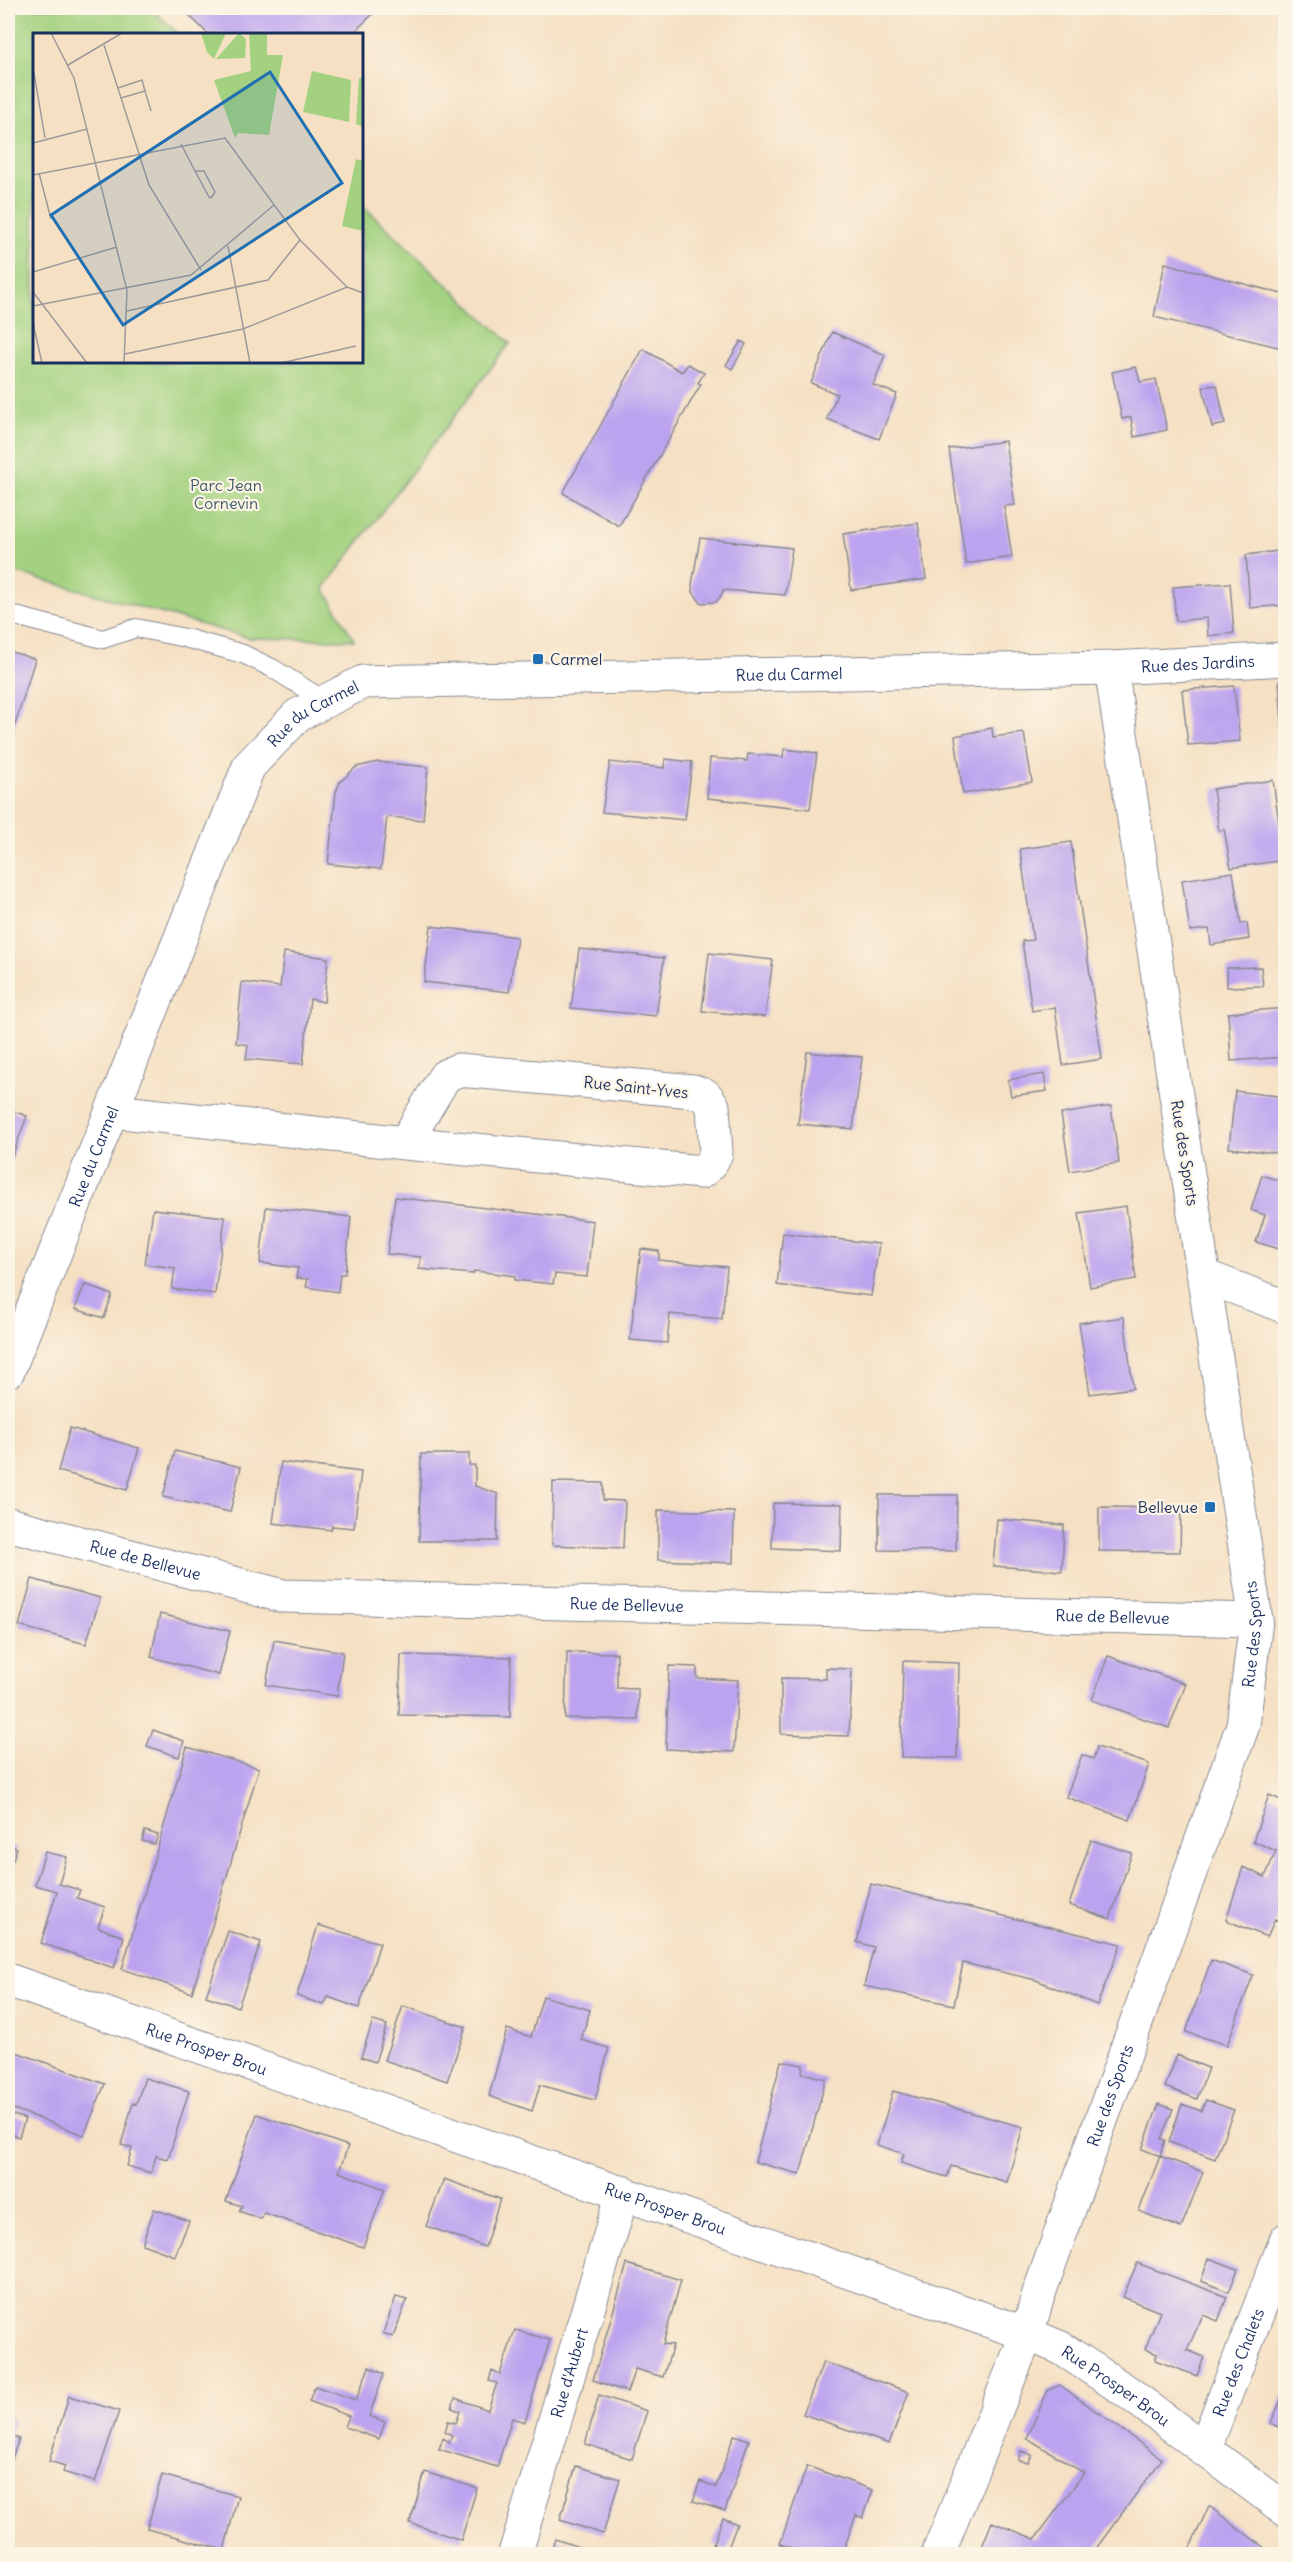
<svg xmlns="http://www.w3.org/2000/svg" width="1293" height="2562" viewBox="0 0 1293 2562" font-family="Delius,sans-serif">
<rect width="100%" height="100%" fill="#fcf5e5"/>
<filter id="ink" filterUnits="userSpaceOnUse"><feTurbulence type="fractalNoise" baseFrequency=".0167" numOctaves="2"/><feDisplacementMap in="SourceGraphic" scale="12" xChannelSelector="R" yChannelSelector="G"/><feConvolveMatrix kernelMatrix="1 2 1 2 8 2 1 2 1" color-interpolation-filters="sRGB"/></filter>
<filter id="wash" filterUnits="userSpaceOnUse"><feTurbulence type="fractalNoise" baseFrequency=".008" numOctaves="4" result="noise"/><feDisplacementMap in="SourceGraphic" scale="24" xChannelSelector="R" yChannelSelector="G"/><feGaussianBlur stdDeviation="1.35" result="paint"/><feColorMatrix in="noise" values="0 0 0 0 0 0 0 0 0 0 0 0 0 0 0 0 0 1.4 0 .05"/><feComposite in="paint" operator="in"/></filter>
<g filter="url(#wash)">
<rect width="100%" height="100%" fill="#f5e0c3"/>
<path fill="#a3d17f" stroke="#5f806e" stroke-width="1.5" d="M 8,8 L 150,8 L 179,34 L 34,34 L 34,362 L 362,362 L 362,205 L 510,343 L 324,588 L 354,640 L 249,638 L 8,570 Z"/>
<g id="blocks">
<path fill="#bba3ef" d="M 182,8 L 379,8 L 352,34 L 208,34 Z
M 1165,263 L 1286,295 L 1286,349 L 1154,317 Z
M 832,332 L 885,355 L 873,385 L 897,394 L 879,439 L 827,419 L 837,394 L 811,383 Z
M 741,341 L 746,344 L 732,369 L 726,365 Z
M 643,349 L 682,372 L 688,364 L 704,373 L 698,383 L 701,384 L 619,526 L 563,493 Z
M 1136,367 L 1140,382 L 1156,379 L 1167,430 L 1134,437 L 1131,417 L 1122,419 L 1112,372 Z
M 1217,385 L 1225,424 L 1212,427 L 1203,387 Z
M 1005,441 L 1015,505 L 1004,506 L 1012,557 L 966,564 L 949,449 Z
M 918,523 L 926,579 L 851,590 L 843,534 Z
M 700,538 L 792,548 L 785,595 L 723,590 L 721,596 L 716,602 L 701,603 L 693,592 L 692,585 Z
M 1286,550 L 1286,605 L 1250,608 L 1246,555 Z
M 1230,583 L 1234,633 L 1208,636 L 1207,618 L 1176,621 L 1173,587 Z
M 8,651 L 35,659 L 8,748 Z
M 1286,680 L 1286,735 L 1283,736 L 1279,681 Z
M 1234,686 L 1240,741 L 1188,745 L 1182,690 Z
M 992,728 L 993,737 L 1024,733 L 1032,782 L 963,794 L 955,736 Z
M 784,749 L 817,753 L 810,809 L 707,798 L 710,758 L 747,761 L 748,754 L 783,757 Z
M 665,759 L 692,762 L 685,820 L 602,812 L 610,762 L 664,768 Z
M 378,762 L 428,767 L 423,820 L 387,817 L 381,869 L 328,864 L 336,792 L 340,782 L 356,767 Z
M 1273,780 L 1284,860 L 1231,868 L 1224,829 L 1219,831 L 1213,789 Z
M 1071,842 L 1102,1059 L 1063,1065 L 1055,1007 L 1032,1011 L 1022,941 L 1033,940 L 1020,849 Z
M 1233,872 L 1241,924 L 1247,923 L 1249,939 L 1211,945 L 1209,929 L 1190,931 L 1182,880 Z
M 431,926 L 517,937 L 509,992 L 424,982 Z
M 579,949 L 664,958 L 656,1016 L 571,1008 Z
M 284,952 L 328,958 L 324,1002 L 310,999 L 303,1064 L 246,1059 L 248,1045 L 236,1043 L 242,982 L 280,987 Z
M 709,953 L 773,960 L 765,1017 L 702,1011 Z
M 1261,967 L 1263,986 L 1227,987 L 1227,968 Z
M 1286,1008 L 1286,1057 L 1231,1061 L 1228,1013 Z
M 807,1052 L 862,1057 L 853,1129 L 798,1124 Z
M 1044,1074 L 1047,1091 L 1011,1096 L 1008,1080 Z
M 1235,1091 L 1286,1097 L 1286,1154 L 1229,1148 Z
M 1111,1106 L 1119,1163 L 1070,1171 L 1061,1114 Z
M 8,1109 L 27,1116 L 8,1168 Z
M 1262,1175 L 1286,1183 L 1286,1251 L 1256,1242 L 1265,1215 L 1251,1210 Z
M 395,1197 L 593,1221 L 587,1277 L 555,1274 L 553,1284 L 515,1280 L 515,1276 L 493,1273 L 474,1271 L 473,1274 L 419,1269 L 421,1257 L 387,1254 Z
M 1126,1206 L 1136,1279 L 1090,1287 L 1079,1213 Z
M 266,1207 L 351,1217 L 345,1274 L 340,1274 L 338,1292 L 306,1287 L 308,1279 L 296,1278 L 298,1268 L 260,1263 Z
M 153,1209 L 225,1217 L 215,1294 L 172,1289 L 175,1268 L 145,1264 Z
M 783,1233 L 879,1244 L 871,1296 L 777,1285 Z
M 641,1249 L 659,1251 L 659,1260 L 727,1267 L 722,1319 L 670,1314 L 667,1343 L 630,1340 Z
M 85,1284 L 112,1295 L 104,1318 L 75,1309 Z
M 1124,1317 L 1133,1388 L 1090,1394 L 1079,1323 Z
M 70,1428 L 139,1448 L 127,1490 L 58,1471 Z
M 175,1451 L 241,1467 L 230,1512 L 163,1497 Z
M 421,1454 L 469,1454 L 469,1465 L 475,1465 L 475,1486 L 498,1494 L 497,1541 L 419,1541 Z
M 281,1462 L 361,1472 L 354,1528 L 332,1526 L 331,1530 L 273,1523 Z
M 553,1482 L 603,1483 L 603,1500 L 625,1501 L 623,1548 L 552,1545 Z
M 879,1495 L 957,1495 L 956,1551 L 879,1550 Z
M 773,1503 L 842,1504 L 841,1551 L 772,1548 Z
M 1099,1507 L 1181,1508 L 1180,1552 L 1099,1551 Z
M 658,1510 L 734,1512 L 733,1563 L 658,1560 Z
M 997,1519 L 1064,1525 L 1062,1571 L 993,1566 Z
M 32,1579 L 100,1598 L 86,1644 L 19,1626 Z
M 160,1614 L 230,1631 L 219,1675 L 151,1657 Z
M 274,1640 L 343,1652 L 337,1696 L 266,1685 Z
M 567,1652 L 617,1653 L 617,1688 L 638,1689 L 638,1720 L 565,1718 Z
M 401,1655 L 511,1657 L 510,1717 L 399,1715 Z
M 1108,1656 L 1186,1684 L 1169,1728 L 1092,1700 Z
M 903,1661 L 959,1663 L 957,1758 L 901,1757 Z
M 669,1666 L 697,1667 L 697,1678 L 738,1680 L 734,1752 L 666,1749 Z
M 826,1668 L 852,1669 L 849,1736 L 781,1734 L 781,1678 L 826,1679 Z
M 153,1730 L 184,1741 L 179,1757 L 147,1746 Z
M 187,1747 L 259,1768 L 192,1993 L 122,1969 Z
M 1097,1747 L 1149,1764 L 1130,1820 L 1066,1797 L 1082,1755 L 1093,1759 Z
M 1269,1795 L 1286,1802 L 1286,1911 L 1281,1922 L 1275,1919 L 1267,1937 L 1226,1920 L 1243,1867 L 1265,1877 L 1276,1851 L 1253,1841 Z
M 145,1831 L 158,1835 L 155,1844 L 142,1841 Z
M 1091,1840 L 1132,1853 L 1110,1919 L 1069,1905 Z
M 8,1845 L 17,1848 L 8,1874 Z
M 45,1852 L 67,1857 L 59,1884 L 80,1890 L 77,1898 L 105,1907 L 98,1927 L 124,1937 L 114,1968 L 41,1943 L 57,1891 L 35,1885 Z
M 871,1884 L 1121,1944 L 1097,2005 L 1036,1980 L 963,1963 L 954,2005 L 864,1986 L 874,1947 L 857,1942 Z
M 318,1925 L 380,1943 L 359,2008 L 328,1997 L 324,2005 L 297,1996 Z
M 228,1931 L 261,1942 L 238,2007 L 206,1996 Z
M 1211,1960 L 1253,1975 L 1227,2045 L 1186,2032 Z
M 543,1996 L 590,2010 L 581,2040 L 609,2048 L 595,2100 L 540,2085 L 532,2111 L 489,2096 L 507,2029 L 531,2037 Z
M 1285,2001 L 1286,2001 L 1286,2021 L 1278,2019 Z
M 403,2006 L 466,2027 L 447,2081 L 384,2060 Z
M 373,2021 L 387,2025 L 375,2062 L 361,2057 Z
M 8,2049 L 105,2084 L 84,2135 L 8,2107 Z
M 1177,2055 L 1208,2068 L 1197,2099 L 1165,2087 Z
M 781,2061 L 803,2065 L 802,2073 L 826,2079 L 800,2174 L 755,2162 Z
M 145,2078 L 189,2091 L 168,2159 L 156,2156 L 151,2173 L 127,2166 L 132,2148 L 121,2145 L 133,2103 L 136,2104 Z
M 893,2091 L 1023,2127 L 1007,2182 L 951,2166 L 947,2177 L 901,2163 L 904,2154 L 877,2145 Z
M 1206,2100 L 1234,2110 L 1215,2159 L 1169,2142 L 1182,2104 L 1201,2111 Z
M 1159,2104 L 1173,2109 L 1161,2139 L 1165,2140 L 1160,2156 L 1142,2149 Z
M 8,2113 L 25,2119 L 19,2137 L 8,2133 Z
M 257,2114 L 348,2146 L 339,2172 L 385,2189 L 363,2247 L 264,2213 L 261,2219 L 239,2211 L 242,2206 L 226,2201 Z
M 1160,2156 L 1203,2172 L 1181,2228 L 1139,2211 Z
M 444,2179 L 500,2199 L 485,2247 L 426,2226 Z
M 154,2209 L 189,2221 L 175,2256 L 142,2244 Z
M 1209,2258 L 1238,2269 L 1229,2292 L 1201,2281 Z
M 1137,2263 L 1227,2297 L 1218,2321 L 1203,2315 L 1187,2350 L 1204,2357 L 1197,2376 L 1155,2360 L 1157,2354 L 1145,2349 L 1160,2312 L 1123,2297 Z
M 627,2264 L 681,2280 L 663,2344 L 673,2345 L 663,2377 L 635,2369 L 627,2392 L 593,2380 Z
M 396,2297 L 407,2300 L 393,2337 L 383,2333 Z
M 515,2330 L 550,2340 L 525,2422 L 512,2418 L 497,2467 L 439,2449 L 443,2438 L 449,2442 L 452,2435 L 445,2432 L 448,2421 L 456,2423 L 460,2411 L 452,2408 L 455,2398 L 488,2410 L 497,2383 L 489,2381 L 492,2370 L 500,2374 Z
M 823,2362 L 909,2392 L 889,2444 L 803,2414 Z
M 369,2367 L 384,2374 L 369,2416 L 385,2422 L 379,2439 L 345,2427 L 349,2416 L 309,2401 L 315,2386 L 356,2400 Z
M 1060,2385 L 1162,2459 L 1092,2554 L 979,2554 L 992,2522 L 1035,2539 L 1084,2473 L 1027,2438 L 1048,2390 Z
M 1286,2387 L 1286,2430 L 1271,2424 Z
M 599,2395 L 647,2411 L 632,2459 L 585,2444 Z
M 69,2396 L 119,2411 L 95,2482 L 63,2472 L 65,2466 L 49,2461 Z
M 8,2418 L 14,2420 L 9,2435 L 19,2439 L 8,2469 Z
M 734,2435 L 749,2440 L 725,2511 L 693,2501 L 700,2481 L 716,2487 Z
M 1021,2451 L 1032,2455 L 1028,2463 L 1018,2460 Z
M 576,2466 L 620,2479 L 603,2534 L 560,2520 Z
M 807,2466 L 873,2490 L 863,2518 L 856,2515 L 842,2554 L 809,2554 L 780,2544 Z
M 425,2472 L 477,2488 L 461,2540 L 410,2523 Z
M 162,2475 L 238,2496 L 224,2550 L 147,2529 Z
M 1209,2506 L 1262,2546 L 1273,2554 L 1187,2554 Z
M 723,2518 L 737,2524 L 727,2551 L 713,2545 Z
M 555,2539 L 600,2554 L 550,2554 Z"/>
</g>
</g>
<g filter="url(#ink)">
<use href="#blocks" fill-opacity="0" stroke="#888890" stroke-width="1.5"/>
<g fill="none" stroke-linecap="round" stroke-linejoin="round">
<g stroke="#888890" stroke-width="20">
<path id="service" d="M 8,614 L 103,639 L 136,628 L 185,638 L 243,654 L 272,668 L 325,701"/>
</g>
<g stroke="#888890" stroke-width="35">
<g id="minor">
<path d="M 113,1111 L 405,1143 L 701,1172 L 710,1165 L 716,1153 L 713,1106 L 706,1096 L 693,1091 L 458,1070 L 445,1076 L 405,1143"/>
<path d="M 1204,1276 L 1286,1307"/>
<path id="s1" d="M 8,1371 L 249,766 L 298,715 L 363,682 L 1111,668 L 1286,659"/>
<path id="s2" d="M 8,1524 L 283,1596 L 1256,1620"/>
<path id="s3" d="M 8,1980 L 1027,2334 L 1061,2348 L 1126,2391 L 1286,2510"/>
<path id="s4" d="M 1204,2450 L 1286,2240"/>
<path id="s5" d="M 515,2554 L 623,2192"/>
<path id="s6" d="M 938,2554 L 1027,2334 L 1038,2296 L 1243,1725 L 1256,1620 L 1111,668"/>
</g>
</g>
<use href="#service" stroke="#fff" stroke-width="18"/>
<use href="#minor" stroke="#fff" stroke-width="33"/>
</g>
</g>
<g fill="#1f6fb2" stroke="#fcf5e5" stroke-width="2">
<rect x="532" y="653" width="12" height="12" rx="3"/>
<rect x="1204" y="1501" width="12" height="12" rx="3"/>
</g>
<g text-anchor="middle" stroke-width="4.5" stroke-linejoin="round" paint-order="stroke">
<g font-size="16" fill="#3d5866" stroke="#fcf5e5">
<text x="226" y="491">Parc Jean<tspan x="226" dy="18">Cornevin</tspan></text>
</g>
<g font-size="16" fill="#1b2f5e" stroke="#fcf5e5" text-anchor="start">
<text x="550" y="665">Carmel</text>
<text x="1198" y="1513" text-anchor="end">Bellevue</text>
</g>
<g font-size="16" fill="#1b2f5e" stroke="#fcf5e5">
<text dy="6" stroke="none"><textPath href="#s1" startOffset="1630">Rue des Jardins</textPath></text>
<text dy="6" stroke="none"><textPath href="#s1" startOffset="1221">Rue du Carmel</textPath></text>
<text dy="6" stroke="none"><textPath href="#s1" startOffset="735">Rue du Carmel</textPath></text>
<text transform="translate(636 1087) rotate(6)" y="6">Rue Saint-Yves</text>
<text transform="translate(1185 1153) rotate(81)" y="6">Rue des Sports</text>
<text dy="6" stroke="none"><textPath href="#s1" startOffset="231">Rue du Carmel</textPath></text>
<text dy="6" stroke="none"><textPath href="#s2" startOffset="142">Rue de Bellevue</textPath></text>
<text dy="6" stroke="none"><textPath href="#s2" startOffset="628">Rue de Bellevue</textPath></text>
<text dy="6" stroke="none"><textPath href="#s2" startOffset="1114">Rue de Bellevue</textPath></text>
<text dy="6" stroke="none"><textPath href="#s6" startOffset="975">Rue des Sports</textPath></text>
<text dy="6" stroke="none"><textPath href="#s3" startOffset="210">Rue Prosper Brou</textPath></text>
<text dy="6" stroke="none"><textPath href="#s6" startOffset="490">Rue des Sports</textPath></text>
<text dy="6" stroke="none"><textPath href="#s3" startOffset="696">Rue Prosper Brou</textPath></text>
<text dy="6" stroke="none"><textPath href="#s4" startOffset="94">Rue des Chalets</textPath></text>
<text dy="6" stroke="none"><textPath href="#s5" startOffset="189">Rue d'Aubert</textPath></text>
<text dy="6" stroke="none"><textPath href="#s3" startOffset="1182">Rue Prosper Brou</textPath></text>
</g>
</g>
<g transform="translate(33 33)">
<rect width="330" height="330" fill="#f5e0c3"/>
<path d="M 168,0 L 193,0 L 181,26 L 174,19 ZM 206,0 L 213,6 L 212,25 L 183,26 ZM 216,0 L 234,0 L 234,22 L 250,22 L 236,102 L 205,100 L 202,105 L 181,47 L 218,38 ZM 279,38 L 318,47 L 316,89 L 270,79 ZM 326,45 L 330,45 L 330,94 L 323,91 ZM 323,126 L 330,128 L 330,198 L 309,193 Z" fill="#a3d17f"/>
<path fill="none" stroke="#9e999b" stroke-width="1.5" d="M 18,0 L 41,45 L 94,257 L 91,330M 71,12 L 116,152 L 168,237M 35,32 L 89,0M 0,34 L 12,105M 85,55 L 109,47 L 112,58 L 88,65M 112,58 L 118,78M 0,110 L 54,96M 148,111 L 162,138 L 176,164 L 178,165 L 182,159 L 171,138 L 162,138M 6,140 L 18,186M 0,142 L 192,105 L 267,207 L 314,254M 195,213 L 217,330M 0,239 L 84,214M 0,259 L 54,330M 0,273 L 158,242 L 241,172M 94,278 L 235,247 L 267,207M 0,290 L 9,330M 92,321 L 210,296 L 314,254 L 330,260M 248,330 L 323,313"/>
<path fill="#1f6fb2" fill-opacity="0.15" stroke="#1f6fb2" stroke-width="3" d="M 237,39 L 309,150 L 90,292 L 18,182 Z"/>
<rect width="330" height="330" fill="none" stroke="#1b2f5e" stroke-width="3"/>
</g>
<rect width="1293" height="2562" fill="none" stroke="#fcf5e5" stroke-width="30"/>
</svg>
